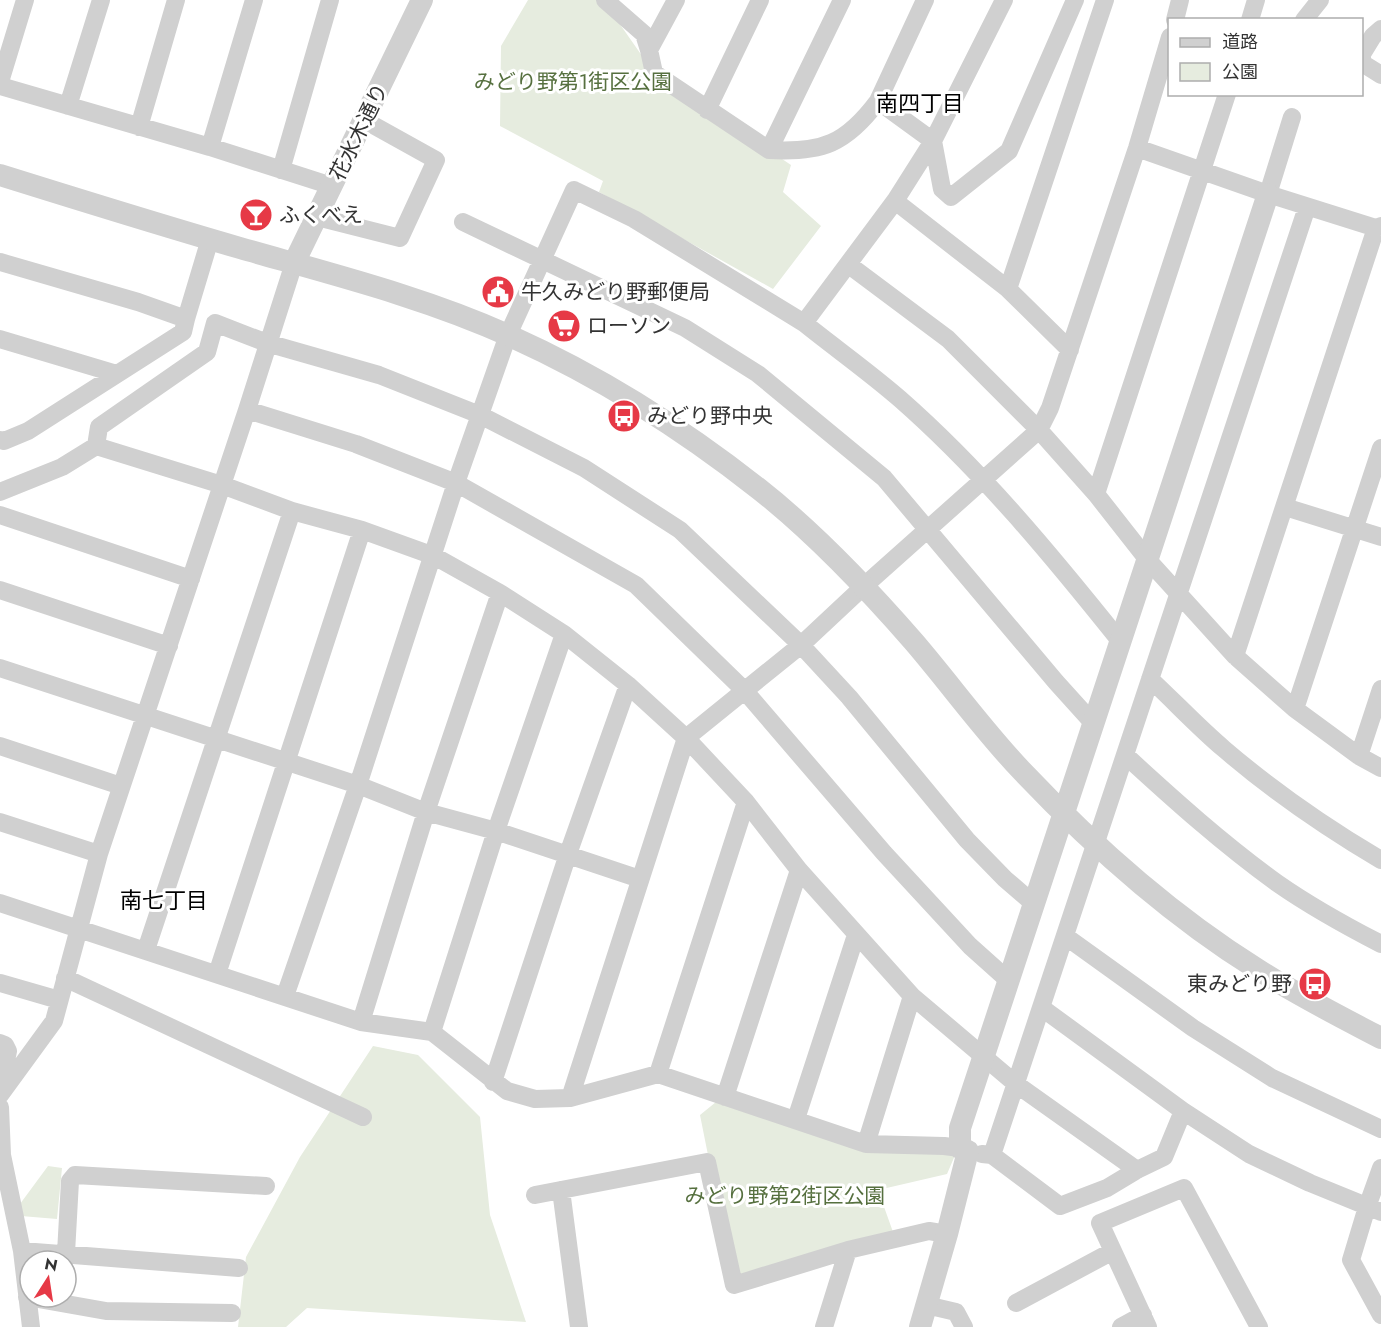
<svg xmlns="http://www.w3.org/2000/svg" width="1381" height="1327" viewBox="0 0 1381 1327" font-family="Jost,'Noto Sans JP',sans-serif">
<rect width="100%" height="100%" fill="#fff"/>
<path fill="#e6ecdf" d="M 528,0 L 603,0 L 654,73 L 791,165 L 783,192 L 821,226 L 773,289 L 599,192 L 603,181 L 500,126 L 501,46 Z
M 373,1046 L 418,1055 L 480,1117 L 490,1215 L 526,1322 L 307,1308 L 286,1327 L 238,1327 L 246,1257 L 300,1157 Z
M 716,1102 L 956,1153 L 947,1174 L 878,1190 L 893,1232 L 733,1280 L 700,1115 Z
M 48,1166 L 62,1168 L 57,1219 L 21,1216 L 20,1204 Z"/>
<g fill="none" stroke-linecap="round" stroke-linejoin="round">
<path stroke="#d0d0d0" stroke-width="18" d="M 605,0 L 644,34 L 649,50 L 676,0
M 925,0 L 878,101 L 933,141 L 942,189 L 951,197 L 1009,151 L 1075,0
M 1175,20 L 1180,0
M 1250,20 L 1256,0
M 1304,20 L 1320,0
M 649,50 L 654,73 L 769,150 L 842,0
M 1362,54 L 1373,36 L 1381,29
M 1362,56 L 1362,63 L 1381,75
M 0,82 L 25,0
M 0,86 L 210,147 L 332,186
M 68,106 L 101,0
M 707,110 L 760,0
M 139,127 L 176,0
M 210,147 L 254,0
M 1137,148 L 1268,194 L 1376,228 L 1381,226
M 769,150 C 822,153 846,144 878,101
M 281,170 L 330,0
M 1268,194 L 1292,117
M 895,201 L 1008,289 L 1070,350
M 317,217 L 400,238 L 436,160 L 364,120
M 463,222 L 685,328 L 758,374 L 884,478 L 1056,682 L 1093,723
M 0,262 L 138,302 L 186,319 L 183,332 L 28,431 L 4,441 L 0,440
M 849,265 L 948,339 L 1039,430 L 1096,494 L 1147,559 L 1235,656 L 1295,709 L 1359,756 L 1381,768
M 1008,289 L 1105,0
M 186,319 L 210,239
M 804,323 C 835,348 869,372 900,399 C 982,471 1052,556 1120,641
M 0,339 L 117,374
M 247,410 L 356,444 L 456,483 L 636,585 L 744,690 L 884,853 L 970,946 L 1008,980
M 96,446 L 222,485 L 292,511 L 362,530 L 434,556 L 500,593 L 564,634 L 628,685 L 686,738 L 746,802 L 799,870 L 912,996 L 1016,1084 L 1137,1170
M 0,492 L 62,467 L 96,446 L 99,427 L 207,352 L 215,323 L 267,343 L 379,375 L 480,415 L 584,468 L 680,530 L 801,645 L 849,697 L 967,840 L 1005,879 L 1034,904
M 1096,494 L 1227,94
M 1285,507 L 1381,537
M 0,515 L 191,579
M 0,590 L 169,646
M 1235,656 L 1376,228
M 0,668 L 358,785 L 426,812 L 496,831 L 640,879
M 1150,679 C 1175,702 1198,727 1224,749 C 1273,791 1325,827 1381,860
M 1295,709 L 1381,448
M 0,746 L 121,786
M 1125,755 C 1174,800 1223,844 1277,883 C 1310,906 1346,926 1381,944
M 1359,756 L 1381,689
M 0,822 L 99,854
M 0,903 L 361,1022 L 432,1032 L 507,1091 L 535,1099 L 570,1098 L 658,1074 L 866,1144 L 944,1146 L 960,1148
M 1065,936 L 1193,1028 L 1272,1078 L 1381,1129
M 146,950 L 292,511
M 217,974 L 362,530
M 65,978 L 363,1117
M 0,983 L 59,1000
M 285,996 L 358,785 L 456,483 L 508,335 L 574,190 L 634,219 L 804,323 L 895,201 L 933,141 L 1004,0
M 1042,1008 L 1183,1111
M 361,1022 L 426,812 L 500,593
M 432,1032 L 496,831 L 564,634
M 0,1043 L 5,1045 L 8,1051 L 0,1090
M 658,1074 L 746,802
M 493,1082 L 568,854 L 628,685
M 0,1095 L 54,1021 L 99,854 L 247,410 L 294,263
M 725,1097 L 799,870
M 570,1098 L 686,738 L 801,645 L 863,587 L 1039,430 L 1050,408 L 1137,148 L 1170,37
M 0,1107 L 2,1155 L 22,1251 L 31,1327
M 796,1119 L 856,935
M 866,1144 L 912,996
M 982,1154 L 992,1155 L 1060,1206 L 1107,1188 L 1137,1170 L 1164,1157 L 1183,1111 L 1249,1154 L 1310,1183 L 1381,1212
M 992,1155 L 1307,207
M 1381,1168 L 1367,1207 L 1351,1260 L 1381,1315
M 561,1190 L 579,1327
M 535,1195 L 707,1162 L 734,1285 L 848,1250 L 929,1231 L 947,1234
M 22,1251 L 239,1268
M 66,1253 L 70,1181 L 75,1175 L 266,1186
M 27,1297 L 106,1311 L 232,1313
M 1016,1303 L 1113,1251
M 926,1305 L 956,1312 L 964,1327
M 824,1327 L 848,1250
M 1121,1327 L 1143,1315
M 1148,1327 L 1100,1223 L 1184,1188 L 1259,1327"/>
<path stroke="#d0d0d0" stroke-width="22" d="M 0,175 C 80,200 160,225 240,248 C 331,274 424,297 510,336 C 599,376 683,429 759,489 C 815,533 867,588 914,642 C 950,684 983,730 1021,770 C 1092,845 1169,914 1257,969 C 1297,995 1339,1016 1381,1038
M 294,263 L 422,0
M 920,1327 L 947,1234 L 968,1151 L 960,1148 L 960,1128 L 1268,194"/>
</g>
<defs>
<g id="bar-disc" transform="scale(1.725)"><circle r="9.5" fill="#e63946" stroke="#fff"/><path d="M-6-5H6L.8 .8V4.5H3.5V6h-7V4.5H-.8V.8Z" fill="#fff"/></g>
<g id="civic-disc" transform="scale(1.725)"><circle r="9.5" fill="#e63946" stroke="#fff"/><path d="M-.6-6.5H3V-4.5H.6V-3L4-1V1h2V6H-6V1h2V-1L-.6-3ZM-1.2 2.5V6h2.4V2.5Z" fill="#fff"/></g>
<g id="supermarket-disc" transform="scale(1.725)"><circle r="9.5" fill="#e63946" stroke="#fff"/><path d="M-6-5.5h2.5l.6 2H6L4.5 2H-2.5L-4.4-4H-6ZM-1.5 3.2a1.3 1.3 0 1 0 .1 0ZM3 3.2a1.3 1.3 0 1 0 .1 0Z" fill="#fff"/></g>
<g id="bus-disc" transform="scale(1.725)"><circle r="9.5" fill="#e63946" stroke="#fff"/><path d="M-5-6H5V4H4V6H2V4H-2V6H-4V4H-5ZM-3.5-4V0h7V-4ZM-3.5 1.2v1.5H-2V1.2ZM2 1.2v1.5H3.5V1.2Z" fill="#fff"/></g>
</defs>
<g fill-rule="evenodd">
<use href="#bar-disc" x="256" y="215"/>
<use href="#civic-disc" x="498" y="292"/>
<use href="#supermarket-disc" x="564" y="326"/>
<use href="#bus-disc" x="624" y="416"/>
<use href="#bus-disc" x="1315" y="984"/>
</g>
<g text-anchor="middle" stroke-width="6" stroke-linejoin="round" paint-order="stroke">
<g font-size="21" fill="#56703f" stroke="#fff">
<text x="573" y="89">みどり野第1街区公園</text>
<text x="785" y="1203">みどり野第2街区公園</text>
</g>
<g font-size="21" fill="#333" stroke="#fff">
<text transform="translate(359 132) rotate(-64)" y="7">花水木通り</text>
</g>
<g font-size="21" fill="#333" stroke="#fff" text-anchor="start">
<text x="279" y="222">ふくべえ</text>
<text x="521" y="299">牛久みどり野郵便局</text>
<text x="587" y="333">ローソン</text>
<text x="647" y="423">みどり野中央</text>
<text x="1292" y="991" text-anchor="end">東みどり野</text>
</g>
<g font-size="22" fill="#000" stroke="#fff">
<text x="920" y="111">南四丁目</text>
<text x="164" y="908">南七丁目</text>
</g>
</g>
<rect x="1168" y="18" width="195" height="78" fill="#ffffff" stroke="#adadad" stroke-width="1.5"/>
<rect x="1180" y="38" width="30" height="9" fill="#d0d0d0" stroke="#adadad" stroke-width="1.5"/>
<text x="1222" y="48" font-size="18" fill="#333333">道路</text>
<rect x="1180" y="63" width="30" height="18" fill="#e6ecdf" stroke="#adadad" stroke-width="1.5"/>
<text x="1222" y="78" font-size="18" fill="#333333">公園</text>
<g transform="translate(48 1279) rotate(12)"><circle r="28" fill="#ffffff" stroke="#adadad" stroke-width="1.5"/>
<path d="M0-4.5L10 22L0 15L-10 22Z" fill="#e63946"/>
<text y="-9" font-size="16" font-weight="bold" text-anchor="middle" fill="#333333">N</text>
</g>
</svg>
